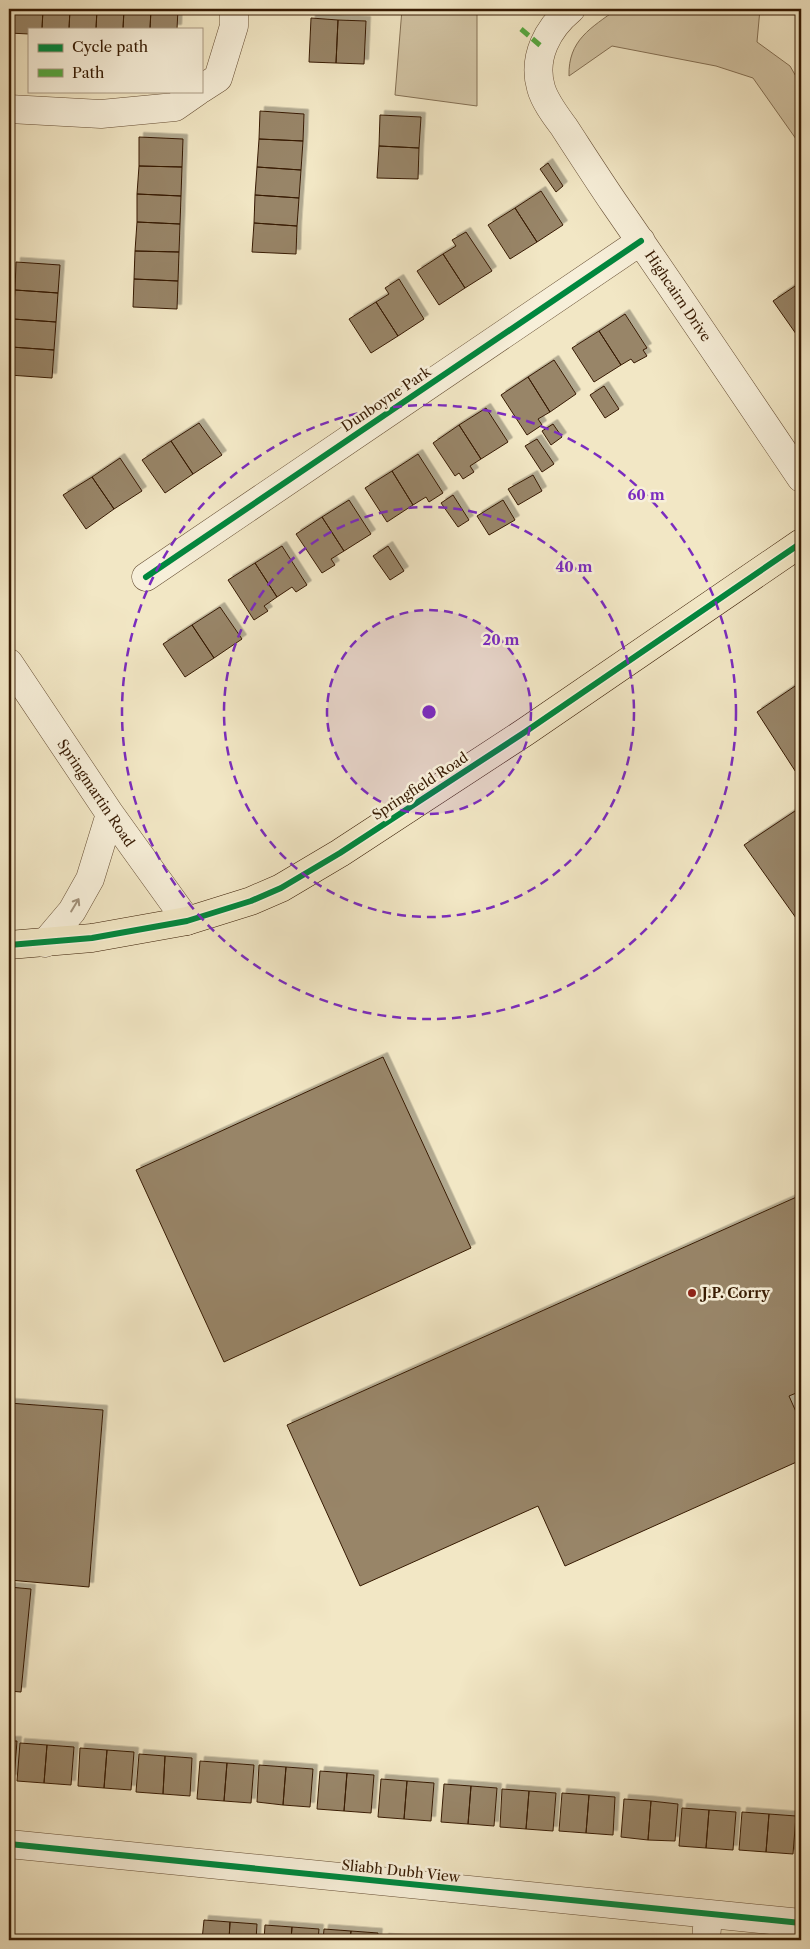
<svg xmlns="http://www.w3.org/2000/svg" width="810" height="1949" viewBox="0 0 810 1949" font-family="'Libre Caslon Text',serif">
<defs>
<filter id="shadow"><feDropShadow dx="4.5" dy="-4.5" stdDeviation="0" flood-color="#0004"/></filter>
</defs>
<rect width="100%" height="100%" fill="#f2e7c5"/>
<filter id="stains"><feTurbulence type="fractalNoise" baseFrequency=".004" numOctaves="4"/><feColorMatrix values="0 0 0 0 .2 0 0 0 0 .09 0 0 0 0 .02 0 0 0 .5 -.17"/></filter>
<radialGradient id="worn" r=".72"><stop offset=".6" stop-color="#630" stop-opacity="0"/><stop offset="1" stop-color="#630" stop-opacity=".3"/></radialGradient>
<path fill="#d2c4a4" stroke="#847054" d="M 402,9 L 477,9 L 477,106 L 395,95 Z
M 617,9 L 760,9 L 757,42 L 790,66 L 801,85 L 801,146 L 753,78 L 716,66 L 612,46 L 569,76 C 568,40 591,28 617,9 Z"/>
<path fill="#988568" stroke="#371b03" filter="url(#shadow)" d="M 10,9 L 43,9 L 42,29 L 29,29 L 29,34 L 9,33 Z
M 43,9 L 70,9 L 69,29 L 42,29 Z
M 70,9 L 97,9 L 96,29 L 69,29 Z
M 97,9 L 124,9 L 123,29 L 96,29 Z
M 124,9 L 151,9 L 150,29 L 123,29 Z
M 151,9 L 178,9 L 177,29 L 150,29 Z
M 311,18 L 338,20 L 336,63 L 309,62 Z
M 338,20 L 366,21 L 364,64 L 336,63 Z
M 260,111 L 304,114 L 303,141 L 259,139 Z
M 380,115 L 421,117 L 419,148 L 379,146 Z
M 139,137 L 183,139 L 182,167 L 139,166 Z
M 259,139 L 303,141 L 301,170 L 257,167 Z
M 379,146 L 419,148 L 418,179 L 377,178 Z
M 548,163 L 563,186 L 556,192 L 540,169 Z
M 139,166 L 182,167 L 181,196 L 137,194 Z
M 257,167 L 301,170 L 299,198 L 255,195 Z
M 541,191 L 563,225 L 537,242 L 515,208 Z
M 137,194 L 181,196 L 180,224 L 137,222 Z
M 255,195 L 299,198 L 297,226 L 254,223 Z
M 515,208 L 537,242 L 510,259 L 488,225 Z
M 137,222 L 180,224 L 179,252 L 135,251 Z
M 254,223 L 297,226 L 296,254 L 252,252 Z
M 466,232 L 492,271 L 465,288 L 443,254 L 456,246 L 452,240 Z
M 135,251 L 179,252 L 178,281 L 134,279 Z
M 443,254 L 465,288 L 439,305 L 417,271 Z
M 16,262 L 60,265 L 58,293 L 15,290 Z
M 134,279 L 178,281 L 177,309 L 133,307 Z
M 399,279 L 424,319 L 398,336 L 376,302 L 389,294 L 385,288 Z
M 801,282 L 801,341 L 773,301 Z
M 15,290 L 58,293 L 56,322 L 13,319 Z
M 376,302 L 398,336 L 371,353 L 349,319 Z
M 625,314 L 647,348 L 643,350 L 647,356 L 634,363 L 631,359 L 621,365 L 599,331 Z
M 13,319 L 56,322 L 54,350 L 11,347 Z
M 599,331 L 621,365 L 594,382 L 572,348 Z
M 11,347 L 54,350 L 52,378 L 9,375 Z
M 554,360 L 576,394 L 550,412 L 528,377 Z
M 528,377 L 550,412 L 538,419 L 542,425 L 527,435 L 501,395 Z
M 604,386 L 619,409 L 605,418 L 590,395 Z
M 486,408 L 508,442 L 481,459 L 459,425 Z
M 199,423 L 222,455 L 193,474 L 171,441 Z
M 553,424 L 562,437 L 551,445 L 542,431 Z
M 459,425 L 481,459 L 470,466 L 474,472 L 463,479 L 459,473 L 455,476 L 433,443 Z
M 537,439 L 554,464 L 542,472 L 525,446 Z
M 171,441 L 193,474 L 165,493 L 142,460 Z
M 418,454 L 443,493 L 429,502 L 426,497 L 413,505 L 392,471 Z
M 120,458 L 142,491 L 114,509 L 92,477 Z
M 392,471 L 413,505 L 387,522 L 365,488 Z
M 533,475 L 542,491 L 518,505 L 508,489 Z
M 92,477 L 114,509 L 86,529 L 63,495 Z
M 453,495 L 469,520 L 458,527 L 441,503 Z
M 349,500 L 371,534 L 344,551 L 322,517 Z
M 503,500 L 515,520 L 489,535 L 477,516 Z
M 322,517 L 344,551 L 331,559 L 335,565 L 322,573 L 296,534 Z
M 282,546 L 307,585 L 296,592 L 292,587 L 277,597 L 255,563 Z
M 388,546 L 404,571 L 390,580 L 373,556 Z
M 255,563 L 277,597 L 264,606 L 268,611 L 254,620 L 228,580 Z
M 220,607 L 242,639 L 214,658 L 192,625 Z
M 192,625 L 214,658 L 185,677 L 163,644 Z
M 801,682 L 801,780 L 757,712 Z
M 801,807 L 801,925 L 744,845 Z
M 383,1057 L 471,1248 L 224,1362 L 136,1170 Z
M 801,1195 L 801,1391 L 789,1396 L 801,1423 L 801,1460 L 565,1566 L 538,1506 L 360,1586 L 287,1425 Z
M 9,1403 L 103,1410 L 89,1587 L 9,1580 Z
M 9,1587 L 31,1589 L 21,1692 L 9,1691 Z
M 9,1741 L 17,1741 L 14,1779 L 9,1779 Z
M 20,1743 L 47,1745 L 44,1783 L 17,1781 Z
M 47,1745 L 74,1747 L 71,1785 L 44,1783 Z
M 80,1748 L 107,1750 L 104,1788 L 78,1786 Z
M 107,1750 L 134,1752 L 131,1790 L 104,1788 Z
M 139,1754 L 165,1756 L 163,1794 L 136,1792 Z
M 165,1756 L 192,1758 L 190,1796 L 163,1794 Z
M 200,1761 L 227,1763 L 224,1801 L 197,1799 Z
M 227,1763 L 254,1765 L 251,1803 L 224,1801 Z
M 259,1765 L 286,1767 L 283,1805 L 257,1802 Z
M 286,1767 L 313,1769 L 310,1807 L 283,1805 Z
M 320,1771 L 347,1773 L 344,1811 L 317,1809 Z
M 347,1773 L 374,1775 L 371,1813 L 344,1811 Z
M 381,1779 L 407,1781 L 404,1819 L 378,1817 Z
M 407,1781 L 434,1783 L 431,1821 L 404,1819 Z
M 444,1784 L 471,1786 L 468,1824 L 441,1822 Z
M 471,1786 L 497,1788 L 494,1826 L 468,1824 Z
M 502,1789 L 529,1791 L 526,1829 L 500,1827 Z
M 529,1791 L 556,1793 L 553,1831 L 526,1829 Z
M 562,1793 L 589,1795 L 586,1833 L 559,1831 Z
M 589,1795 L 615,1797 L 613,1835 L 586,1833 Z
M 624,1799 L 651,1801 L 648,1840 L 621,1837 Z
M 651,1801 L 678,1804 L 675,1841 L 648,1840 Z
M 682,1808 L 709,1810 L 706,1848 L 679,1846 Z
M 709,1810 L 736,1812 L 733,1850 L 706,1848 Z
M 742,1812 L 769,1814 L 766,1852 L 739,1850 Z
M 769,1814 L 796,1816 L 793,1854 L 766,1852 Z
M 204,1920 L 230,1922 L 229,1940 L 202,1940 Z
M 230,1922 L 257,1924 L 256,1940 L 229,1940 Z
M 265,1925 L 292,1927 L 291,1940 L 264,1940 Z
M 292,1927 L 319,1929 L 318,1940 L 291,1940 Z
M 324,1929 L 351,1931 L 350,1940 L 323,1940 Z
M 351,1931 L 378,1933 L 377,1940 L 350,1940 Z
M 384,1938 L 411,1940 L 384,1940 Z"/>
<g fill="none" stroke-linecap="round" stroke-linejoin="round">
<g stroke="#664e34" stroke-width="29">
<path id="minor" d="M 571,9 C 548,28 532,57 541,88 C 545,102 556,116 564,127 C 581,153 597,178 614,203 C 677,294 739,386 801,478
M 201,89 L 218,78 L 234,26 L 234,9
M 9,109 L 101,114 L 175,107 L 198,91
M 146,577 L 641,241
M 9,663 L 110,814 L 187,921
M 45,943 L 72,911 L 90,879 L 110,814
M 9,1844 L 801,1923
M 706,1940 L 708,1915"/>
</g>
<g stroke="#371b03" stroke-width="29">
<path id="highway" d="M 9,945 L 92,938 L 187,921 L 251,901 L 281,888 L 340,853 L 525,732 L 801,543"/>
</g>
<use href="#minor" stroke="#f7efd9" stroke-width="28"/>
<use href="#highway" stroke="#f2e7c5" stroke-width="28"/>
<path stroke="#55a940" stroke-width="5" stroke-dasharray="10 5" stroke-linecap="butt" d="M 521,29 L 542,47"/>
<g stroke="#f7efd9" stroke-width="9">
<path id="cycleway" d="M 146,577 L 641,241
M 9,945 L 92,938 L 187,921 L 251,901 L 281,888 L 340,853 L 525,732 L 801,543
M 9,1844 L 801,1923"/>
</g>
<use href="#cycleway" stroke="#00873e" stroke-width="6"/>
</g>
<defs><path id="oneway-shaft" d="M-6 0H5M1.5-3L5.5 0L1.5 3" fill="none" stroke-width="1.6" stroke-linecap="round" stroke-linejoin="round" transform="scale(1.25)"/></defs>
<use stroke="#a19079" href="#oneway-shaft" transform="translate(75 905) rotate(-59)"/>
<circle cx="429" cy="712" r="102" fill="#7b2cbf" fill-opacity=".12"/>
<g fill="none" stroke="#7b2cbf" stroke-width="2.5" stroke-dasharray="9 6">
<circle cx="429" cy="712" r="102"/>
<circle cx="429" cy="712" r="205"/>
<circle cx="429" cy="712" r="307"/>
</g>
<circle fill="#8f2418" stroke="#f7efd9" stroke-width="2" cx="692" cy="1293" r="5"/>
<g text-anchor="middle" stroke-width="5" stroke-linejoin="round" paint-order="stroke">
<g font-size="14" fill="#371b03" stroke="#f7efd9">
<text transform="translate(678 296) rotate(56)" y="5">Highcairn Drive</text>
<text transform="translate(386 399) rotate(-34)" y="5">Dunboyne Park</text>
<text transform="translate(420 786) rotate(-33)" y="5">Springfield Road</text>
<text transform="translate(96 793) rotate(56)" y="5">Springmartin Road</text>
<text transform="translate(401 1871) rotate(6)" y="5">Sliabh Dubh View</text>
</g>
<g font-size="14" font-weight="bold" fill="#371b03" stroke="#f7efd9" text-anchor="start">
<text x="702" y="1298">J.P. Corry</text>
</g>
</g>
<circle cx="429" cy="712" r="8" fill="#7b2cbf" stroke="#f7efd9" stroke-width="2.5"/>
<g font-size="15" text-anchor="middle" font-weight="bold" fill="#7b2cbf" stroke="#f7efd9" stroke-width="5" stroke-linejoin="round" paint-order="stroke">
<text x="646" y="500">60 m</text>
<text x="574" y="572">40 m</text>
<text x="501" y="645">20 m</text>
</g>
<rect width="810" height="1949" fill="none" stroke="#f2e7c5" stroke-width="30"/>
<rect x="10" y="10" width="790" height="1929" fill="none" stroke="#371b03" stroke-width="2.5"/>
<rect x="15" y="15" width="780" height="1919" fill="none" stroke="#371b03"/>
<rect x="28" y="28" width="175" height="65" fill="#f7efd9" stroke="#aa9a83"/>
<rect x="38" y="44" width="25" height="8" fill="#00873e" stroke="#aa9a83"/>
<text x="72" y="52" font-size="15" fill="#371b03">Cycle path</text>
<rect x="38" y="69" width="25" height="8" fill="#55a940" stroke="#aa9a83"/>
<text x="72" y="78" font-size="15" fill="#371b03">Path</text>
<rect width="100%" height="100%" filter="url(#stains)"/>
<rect width="100%" height="100%" fill="url(#worn)"/>
</svg>
